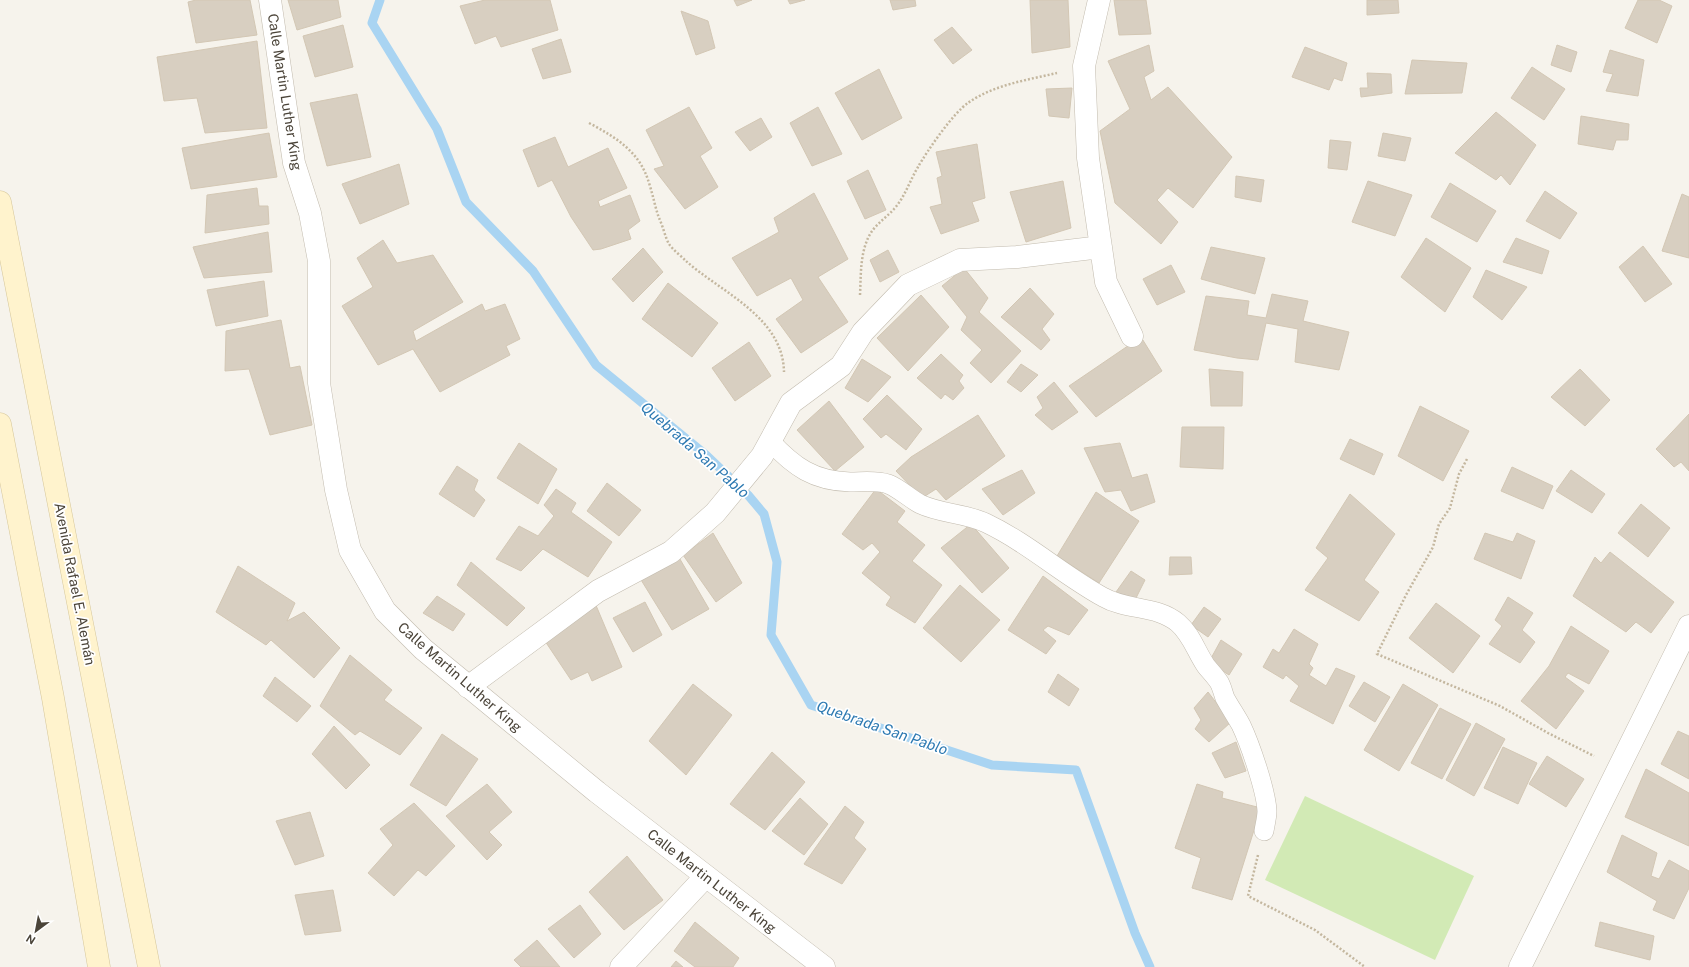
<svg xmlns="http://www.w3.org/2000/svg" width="1689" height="967" viewBox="0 0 1689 967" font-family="'Public Sans',sans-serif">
<rect width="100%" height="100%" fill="#f6f3ec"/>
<path fill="#d2eab5" d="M 1305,796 L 1474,876 L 1435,960 L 1265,880 Z"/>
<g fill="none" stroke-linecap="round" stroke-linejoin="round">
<path stroke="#a9d4f2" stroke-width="9" d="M 380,0 L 372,23 L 437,129 L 466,202 L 533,271 L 596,365 L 706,455 L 748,495 L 764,514 L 777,562 L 771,635 L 811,705 L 992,765 L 1076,770 L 1135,933 L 1150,967"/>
</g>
<path fill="#d8cfc1" stroke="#d3c7b4" d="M 196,0 L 250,0 L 257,35 L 196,43 L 188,2 Z
M 288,0 L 338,0 L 341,17 L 297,30 Z
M 485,0 L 550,0 L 558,30 L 501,47 L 496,36 L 475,44 L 460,6 Z
M 734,0 L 752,0 L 737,6 Z
M 788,0 L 805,0 L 790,4 Z
M 890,0 L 915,0 L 916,6 L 893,10 Z
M 1030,0 L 1068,0 L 1070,47 L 1032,53 Z
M 1114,0 L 1146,0 L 1151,34 L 1119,35 Z
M 1367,0 L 1398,0 L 1399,13 L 1367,15 Z
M 1638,0 L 1659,0 L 1672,6 L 1657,43 L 1625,28 Z
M 681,11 L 708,21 L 715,48 L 696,55 Z
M 343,25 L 353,67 L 315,77 L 303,36 Z
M 952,27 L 972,50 L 953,64 L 934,40 Z
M 561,39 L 571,72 L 543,79 L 532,49 Z
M 257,41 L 267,128 L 205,133 L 197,98 L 164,101 L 157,57 Z
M 1149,45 L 1154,71 L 1144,77 L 1151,100 L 1168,87 L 1232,157 L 1193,208 L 1168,188 L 1157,200 L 1178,222 L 1161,244 L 1115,203 L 1100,131 L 1130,109 L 1108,61 Z
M 1557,45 L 1577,52 L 1571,72 L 1551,65 Z
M 1305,47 L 1347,63 L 1342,81 L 1334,78 L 1329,90 L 1292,77 Z
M 1610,50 L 1644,60 L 1638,96 L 1606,91 L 1613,74 L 1603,72 Z
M 1412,60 L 1467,63 L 1462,93 L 1405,94 Z
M 1532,67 L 1565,89 L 1544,120 L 1511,98 Z
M 879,69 L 902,118 L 862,140 L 835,93 Z
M 1367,73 L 1391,74 L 1392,93 L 1361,97 L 1360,88 L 1368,88 Z
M 1072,88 L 1069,118 L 1049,116 L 1046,89 Z
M 357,94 L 371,157 L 327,166 L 310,103 Z
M 689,107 L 712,148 L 700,156 L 718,187 L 685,209 L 654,169 L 664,166 L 646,130 Z
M 818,107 L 842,154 L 812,166 L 790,123 Z
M 1496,112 L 1536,145 L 1510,185 L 1501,175 L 1496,180 L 1455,153 Z
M 1581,116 L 1629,124 L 1628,140 L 1616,140 L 1613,150 L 1578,144 Z
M 761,118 L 772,137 L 750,151 L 735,132 Z
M 269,133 L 277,177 L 191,189 L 182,148 Z
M 1383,133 L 1411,138 L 1405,161 L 1378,156 Z
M 555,137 L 568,167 L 608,148 L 627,188 L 598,201 L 600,207 L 630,195 L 640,221 L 628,230 L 631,239 L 601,249 L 593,250 L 571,217 L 552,180 L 538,187 L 523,150 Z
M 1330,140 L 1351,142 L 1347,170 L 1328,168 Z
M 977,144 L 985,198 L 972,202 L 979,221 L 941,234 L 930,207 L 942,204 L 937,178 L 942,176 L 936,152 Z
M 399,164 L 409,204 L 360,224 L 342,184 Z
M 868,170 L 886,210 L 865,219 L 847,181 Z
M 1236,176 L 1264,180 L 1261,202 L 1235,197 Z
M 1063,181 L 1071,228 L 1026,242 L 1010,192 Z
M 1368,181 L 1412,195 L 1395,236 L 1352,222 Z
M 1450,183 L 1496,211 L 1477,242 L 1431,217 Z
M 257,188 L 259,206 L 268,206 L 269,224 L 205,233 L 207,195 Z
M 1545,191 L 1577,213 L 1560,239 L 1526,221 Z
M 814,193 L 848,259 L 818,277 L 848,322 L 801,353 L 776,319 L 803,300 L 791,278 L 757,296 L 732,258 L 779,232 L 774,218 Z
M 1682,194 L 1689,197 L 1689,258 L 1662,251 Z
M 268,232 L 272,272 L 204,278 L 193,247 Z
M 1426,238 L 1471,268 L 1445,312 L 1401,277 Z
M 1516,238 L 1549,251 L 1542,274 L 1503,262 Z
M 383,240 L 397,263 L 433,255 L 463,302 L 413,331 L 416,341 L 482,304 L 485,311 L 505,304 L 520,339 L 506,346 L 510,355 L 440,392 L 413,349 L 378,365 L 342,306 L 373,287 L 357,258 Z
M 1643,246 L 1672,284 L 1645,302 L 1619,267 Z
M 1211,247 L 1265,258 L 1255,294 L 1201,279 Z
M 643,248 L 663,272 L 633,302 L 612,279 Z
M 888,250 L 899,272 L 880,282 L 870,260 Z
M 1171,265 L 1185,292 L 1157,305 L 1143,279 Z
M 964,268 L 988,298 L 979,312 L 1021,351 L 991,383 L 970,363 L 982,350 L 961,330 L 967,317 L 942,286 Z
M 1486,270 L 1527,287 L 1502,320 L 1473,297 Z
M 264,281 L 268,316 L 216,326 L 207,290 Z
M 668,283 L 718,323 L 692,357 L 642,319 Z
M 1030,288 L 1054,314 L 1042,329 L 1050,340 L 1041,350 L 1001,317 Z
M 1272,294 L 1308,301 L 1303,321 L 1349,332 L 1339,370 L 1295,362 L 1298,329 L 1266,323 L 1258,360 L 1237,358 L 1194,350 L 1206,296 L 1249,301 L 1247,315 L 1266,318 Z
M 921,295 L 949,327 L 908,371 L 877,338 Z
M 281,320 L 290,368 L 300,366 L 312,425 L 270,435 L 249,369 L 225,371 L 226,331 Z
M 1141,337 L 1162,371 L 1096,417 L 1069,386 Z
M 749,342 L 771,376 L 735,401 L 712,368 Z
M 941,354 L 963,375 L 959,381 L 964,388 L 953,400 L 945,394 L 941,399 L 917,378 Z
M 862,359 L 891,377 L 868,402 L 845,388 Z
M 1021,364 L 1038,375 L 1021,392 L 1007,382 Z
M 1209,369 L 1243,372 L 1242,406 L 1211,406 Z
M 1580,369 L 1610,400 L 1585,426 L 1551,397 Z
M 1054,382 L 1078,412 L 1052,430 L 1035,415 L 1043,408 L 1037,397 Z
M 887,395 L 922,429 L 906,450 L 886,434 L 881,438 L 863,419 Z
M 829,401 L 864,447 L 835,471 L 797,430 Z
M 1420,406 L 1469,431 L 1443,481 L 1398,456 Z
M 1689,414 L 1689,471 L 1681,462 L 1674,467 L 1656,449 Z
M 978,415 L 1005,456 L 946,500 L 936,489 L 922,498 L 896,471 L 911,457 Z
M 1182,427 L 1224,427 L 1223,469 L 1180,467 Z
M 1350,439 L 1383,454 L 1374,475 L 1340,459 Z
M 519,443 L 557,469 L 538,504 L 497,478 Z
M 1120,443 L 1132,478 L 1147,474 L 1155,502 L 1131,511 L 1121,490 L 1105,492 L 1084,448 Z
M 457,466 L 478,480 L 474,490 L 485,500 L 474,517 L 439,494 Z
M 1512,467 L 1553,486 L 1543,509 L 1501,491 Z
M 1022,470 L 1035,493 L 1003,515 L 982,489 Z
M 1571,470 L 1605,494 L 1592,513 L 1556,491 Z
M 607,483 L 641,510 L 619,536 L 587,511 Z
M 556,489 L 576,503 L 571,512 L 612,542 L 588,577 L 543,549 L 521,571 L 496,559 L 519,526 L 538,536 L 554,516 L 544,505 Z
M 876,489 L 905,511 L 897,522 L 925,545 L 912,561 L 942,585 L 915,623 L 886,605 L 891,597 L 862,573 L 880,552 L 872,543 L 863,550 L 842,534 Z
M 1096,492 L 1139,521 L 1099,583 L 1057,556 Z
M 1350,494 L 1395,534 L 1364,580 L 1379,592 L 1359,621 L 1305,590 L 1328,558 L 1316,548 Z
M 1641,504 L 1670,528 L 1648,557 L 1618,533 Z
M 971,524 L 1009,568 L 982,593 L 941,548 Z
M 713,533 L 742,583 L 716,602 L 683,555 Z
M 1485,533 L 1513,542 L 1517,533 L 1535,541 L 1521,579 L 1474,559 Z
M 1610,552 L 1674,602 L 1651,633 L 1636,622 L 1626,632 L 1573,596 L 1595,557 L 1601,563 Z
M 677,554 L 709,609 L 672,630 L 638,575 Z
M 1170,557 L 1191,557 L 1192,574 L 1169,575 Z
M 471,562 L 525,608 L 507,626 L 457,585 Z
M 238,566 L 295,603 L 287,621 L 304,612 L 340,648 L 314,678 L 271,640 L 266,645 L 216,612 Z
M 1131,571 L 1145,580 L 1134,602 L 1116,592 Z
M 1043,576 L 1088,610 L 1069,635 L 1048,626 L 1043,630 L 1056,641 L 1046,654 L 1008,630 Z
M 960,585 L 1000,620 L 961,662 L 923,628 Z
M 437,596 L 465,614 L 453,631 L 423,613 Z
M 1508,597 L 1533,613 L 1522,630 L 1535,642 L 1520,663 L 1489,644 L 1502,626 L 1495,620 Z
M 645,602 L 662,635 L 633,652 L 613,618 Z
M 595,603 L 622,667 L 592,681 L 588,672 L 571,680 L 543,638 Z
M 1436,603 L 1480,636 L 1453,673 L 1409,638 Z
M 1204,607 L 1221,619 L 1208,637 L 1191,625 Z
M 1571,626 L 1609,651 L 1589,684 L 1568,673 L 1565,677 L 1584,691 L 1556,729 L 1521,701 L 1549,666 Z
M 1294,629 L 1318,644 L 1309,664 L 1313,668 L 1309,675 L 1326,686 L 1336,668 L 1355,676 L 1333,724 L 1290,701 L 1299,686 L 1286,675 L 1283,679 L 1263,667 L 1273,649 L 1279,653 Z
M 1221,640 L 1242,654 L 1229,675 L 1209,662 Z
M 350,655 L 392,690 L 384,700 L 422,728 L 400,755 L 360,731 L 355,735 L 320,706 Z
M 1058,674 L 1079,689 L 1069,706 L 1048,692 Z
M 275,677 L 311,706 L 297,722 L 263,696 Z
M 1364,682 L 1390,697 L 1375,722 L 1349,706 Z
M 693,684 L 732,715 L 686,775 L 649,741 Z
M 1403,684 L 1438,705 L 1399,771 L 1364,750 Z
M 1208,692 L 1231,722 L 1209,742 L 1195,729 L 1201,720 L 1194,708 Z
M 1440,708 L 1471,724 L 1442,779 L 1411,763 Z
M 1476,723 L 1505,739 L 1474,796 L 1446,780 Z
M 334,726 L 370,765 L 346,789 L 312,754 Z
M 1678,731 L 1689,736 L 1689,779 L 1661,764 Z
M 442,734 L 478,759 L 446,806 L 410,785 Z
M 1236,742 L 1246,771 L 1225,778 L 1212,753 Z
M 1503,747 L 1537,763 L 1518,804 L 1484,788 Z
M 772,752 L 805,782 L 765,830 L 730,804 Z
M 1547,756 L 1584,779 L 1566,807 L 1529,784 Z
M 1646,769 L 1689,793 L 1689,846 L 1625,817 Z
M 487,784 L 512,812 L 489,832 L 502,845 L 487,860 L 446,816 Z
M 1197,784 L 1223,792 L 1222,798 L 1261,808 L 1232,900 L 1192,888 L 1201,858 L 1175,848 Z
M 800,798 L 828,824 L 804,855 L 772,831 Z
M 414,803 L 455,846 L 426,876 L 418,870 L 394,896 L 368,873 L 393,845 L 380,829 Z
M 845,806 L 864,822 L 854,838 L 866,849 L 842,884 L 804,864 Z
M 310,812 L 324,856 L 295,865 L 276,821 Z
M 1622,835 L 1657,853 L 1651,876 L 1659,879 L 1669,860 L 1689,871 L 1689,888 L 1674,919 L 1653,910 L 1657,901 L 1607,872 Z
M 627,856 L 663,900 L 624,930 L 589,892 Z
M 333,890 L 341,931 L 305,935 L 295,895 Z
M 580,905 L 601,934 L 574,958 L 548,929 Z
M 695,922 L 739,958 L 733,967 L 695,967 L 674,951 Z
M 1600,922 L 1654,936 L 1650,960 L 1595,946 Z
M 537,940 L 560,967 L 521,967 L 514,960 Z
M 676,961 L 683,967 L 671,967 Z"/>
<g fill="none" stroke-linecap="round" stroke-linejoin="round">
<g stroke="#c2bbae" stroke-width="20">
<path id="service" d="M 770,441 C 794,467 814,481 850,482 C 863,482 876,480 888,484 C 899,488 909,498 920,504 C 941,514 965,513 986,523 C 1028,543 1063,575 1103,597 C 1127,611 1157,605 1178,623 C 1191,634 1196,651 1206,666 C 1210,671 1215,676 1219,682 C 1222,687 1223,693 1225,698 C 1230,707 1236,716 1241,725 C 1250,744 1266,790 1267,811 C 1267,817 1265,825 1264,831"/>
</g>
<g stroke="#c2bbae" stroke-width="23">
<path id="minor" d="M 270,0 L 294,163 L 310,213 L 319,261 L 319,383 L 336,490 L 350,550 L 385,611 L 423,649 L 597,792 L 824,967
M 1099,0 L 1084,66 L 1088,158 L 1106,282 L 1132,336
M 468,687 L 598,591 L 671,552 L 715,513 L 762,456 L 791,403 L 841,366 L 863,332 L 908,285 L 960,260 L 1017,257 L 1101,247
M 621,967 L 706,876
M 1520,967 L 1689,626"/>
</g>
<g stroke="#d6c79b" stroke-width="23">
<path id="secondary" d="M 0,202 L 149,967
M 0,424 L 53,698 L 99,967"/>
</g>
<path stroke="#c4b79f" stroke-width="2.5" stroke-dasharray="2 2" stroke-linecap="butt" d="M 589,123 C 617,138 640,152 649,183 C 653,195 655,207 659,218 C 663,226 665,237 669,244 C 673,250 681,256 686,261 C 722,293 783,317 784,372
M 860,295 C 861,275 860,256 868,238 C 874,225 885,219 894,209 C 905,197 910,180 918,167 C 927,151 954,112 968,103 C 993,85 1027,80 1057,73
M 1467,459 L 1459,474 L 1450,508 L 1439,524 L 1433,547 L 1406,595 L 1377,654 L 1500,706 L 1548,733 L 1594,756
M 1258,855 L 1248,896 L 1315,930 L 1365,967"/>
<use href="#service" stroke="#fff" stroke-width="19"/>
<use href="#minor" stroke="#fff" stroke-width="22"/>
<use href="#secondary" stroke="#fff3cd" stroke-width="22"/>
</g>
<g text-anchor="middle" stroke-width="3.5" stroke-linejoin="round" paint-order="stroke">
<g font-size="14" fill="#4b4439" stroke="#fff">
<text transform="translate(285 92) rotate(81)" y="5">Calle Martin Luther King</text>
<text transform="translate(75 584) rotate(79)" y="5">Avenida Rafael E. Alemán</text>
<text transform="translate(460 677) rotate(41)" y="5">Calle Martin Luther King</text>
<text transform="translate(712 881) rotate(38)" y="5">Calle Martin Luther King</text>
</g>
<g font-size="15" font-style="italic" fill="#2e7ab2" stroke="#fff">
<text transform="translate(695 450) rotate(41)" y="5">Quebrada San Pablo</text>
<text transform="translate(882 728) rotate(19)" y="5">Quebrada San Pablo</text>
</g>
</g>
<g transform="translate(36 931) rotate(212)" stroke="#ffffff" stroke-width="3" paint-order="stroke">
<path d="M0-3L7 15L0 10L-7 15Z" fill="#4b4439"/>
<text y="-6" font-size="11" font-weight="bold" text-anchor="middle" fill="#4b4439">N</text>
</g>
</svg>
